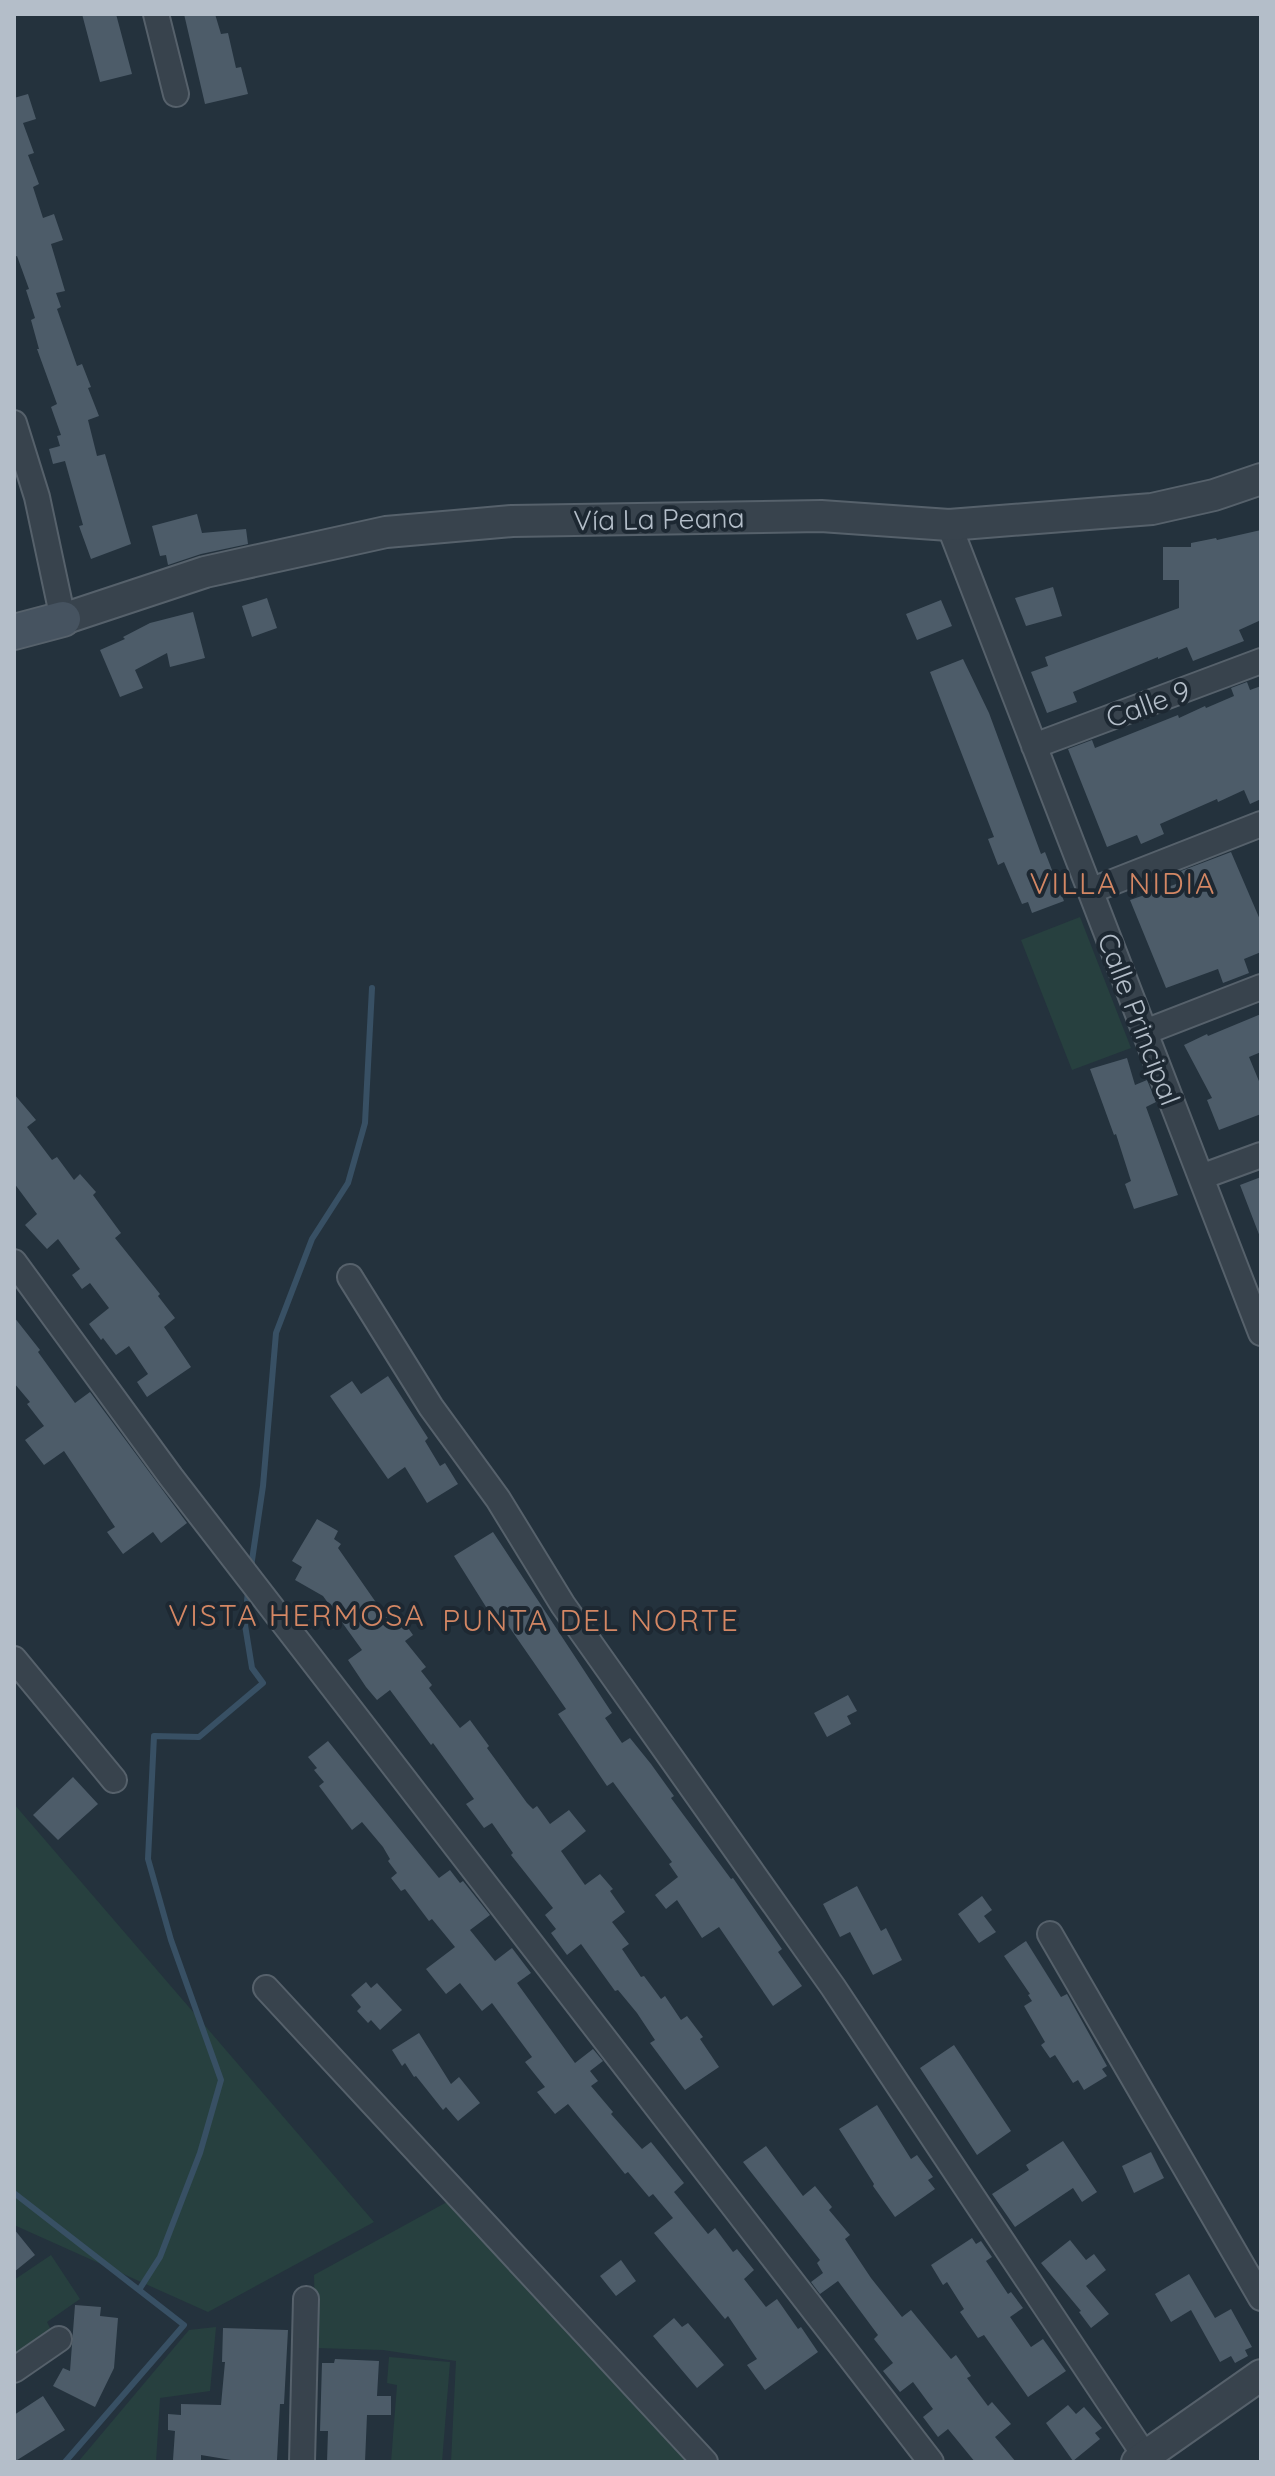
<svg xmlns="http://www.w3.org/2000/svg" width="1275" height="2476" viewBox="0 0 1275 2476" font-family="Quicksand,sans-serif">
<rect width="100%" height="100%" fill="#24323d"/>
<path fill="#27403f" d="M 1080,917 L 1131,1048 L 1072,1070 L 1021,940 Z
M 14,1804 L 374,2222 L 208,2312 L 14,2225 Z
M 447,2202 L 612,2371 L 692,2462 L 451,2462 L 456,2361 L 383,2350 L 316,2348 L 314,2275 Z
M 51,2255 L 80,2299 L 47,2322 L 52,2332 L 17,2355 L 14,2350 L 14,2280 Z
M 216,2327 L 210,2391 L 160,2398 L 156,2462 L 78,2462 L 189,2330 Z
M 389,2357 L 450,2362 L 442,2462 L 391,2462 L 397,2385 L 387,2383 Z"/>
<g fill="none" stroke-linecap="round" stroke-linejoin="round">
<path stroke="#385064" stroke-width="6" d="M 251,1567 L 263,1486 L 276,1333 L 312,1239 L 348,1183 L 365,1123 L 372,988
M 14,2193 L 184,2325 L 65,2462
M 139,2290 L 160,2257 L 200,2153 L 221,2080 L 171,1940 L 148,1859 L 154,1736 L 199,1737 L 263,1683 L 252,1668 L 245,1625 L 248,1590"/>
</g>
<path fill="#4d5c69" d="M 82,14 L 116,14 L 132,74 L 100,82 Z
M 184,14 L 215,14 L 221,34 L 228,33 L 236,68 L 241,67 L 248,94 L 205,104 Z
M 28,94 L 36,119 L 23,123 L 34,153 L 28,155 L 39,184 L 33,187 L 43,218 L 54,214 L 63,240 L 51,244 L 65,291 L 56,293 L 61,307 L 57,309 L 77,366 L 82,364 L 91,387 L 88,388 L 99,416 L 88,420 L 97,456 L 105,454 L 131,544 L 91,559 L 79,526 L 83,525 L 65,461 L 53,464 L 49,449 L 60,446 L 57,436 L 61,435 L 51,407 L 57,404 L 37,349 L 39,349 L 31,320 L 35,318 L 26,290 L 29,289 L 17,256 L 14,257 L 14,98 Z
M 197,514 L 202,533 L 246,529 L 248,544 L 201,554 L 168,565 L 166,555 L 160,556 L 152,526 Z
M 1261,530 L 1261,620 L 1239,630 L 1244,641 L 1193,661 L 1187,647 L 1158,659 L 1158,657 L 1073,692 L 1077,702 L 1047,713 L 1031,672 L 1048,666 L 1045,657 L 1179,608 L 1179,580 L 1163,580 L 1163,547 L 1191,547 L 1191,543 L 1216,538 L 1217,540 Z
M 1053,587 L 1062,616 L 1026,626 L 1015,598 Z
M 267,598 L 277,628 L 252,637 L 242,606 Z
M 941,600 L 952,626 L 917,640 L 906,614 Z
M 193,612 L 205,658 L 170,667 L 167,653 L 135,670 L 143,688 L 120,697 L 100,650 L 125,639 L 123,637 L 150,623 Z
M 963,659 L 989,713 L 1041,854 L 1045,852 L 1064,901 L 1032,913 L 1028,902 L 1022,904 L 1004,862 L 998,865 L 988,839 L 994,837 L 930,672 Z
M 1247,682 L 1250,690 L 1261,686 L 1261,799 L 1250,804 L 1244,790 L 1218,802 L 1217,799 L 1160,824 L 1164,834 L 1141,844 L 1137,835 L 1107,847 L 1068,749 L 1092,740 L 1095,748 L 1178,715 L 1179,718 L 1205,706 L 1206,708 L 1234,696 L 1231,688 Z
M 1231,852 L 1261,922 L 1261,952 L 1244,959 L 1249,973 L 1223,983 L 1218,969 L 1166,988 L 1130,900 L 1185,881 L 1181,871 Z
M 1261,1014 L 1261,1052 L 1249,1057 L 1261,1086 L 1261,1114 L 1219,1130 L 1207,1100 L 1212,1098 L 1184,1045 L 1207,1034 L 1208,1036 Z
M 1127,1058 L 1135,1085 L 1147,1080 L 1156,1102 L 1146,1107 L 1178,1195 L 1134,1209 L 1125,1184 L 1131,1181 L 1116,1134 L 1114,1135 L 1090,1069 Z
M 14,1094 L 36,1120 L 27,1127 L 52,1160 L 57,1157 L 74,1180 L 80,1174 L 96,1192 L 93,1195 L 121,1233 L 115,1238 L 160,1294 L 158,1296 L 175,1318 L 164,1327 L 191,1367 L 147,1397 L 137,1382 L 148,1374 L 129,1346 L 116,1355 L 103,1338 L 101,1340 L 89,1324 L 109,1308 L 90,1283 L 82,1289 L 72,1275 L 80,1269 L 58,1239 L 47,1249 L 25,1225 L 37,1214 L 14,1183 Z
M 1261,1177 L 1261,1236 L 1260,1237 L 1240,1185 Z
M 14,1317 L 40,1350 L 38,1352 L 75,1403 L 90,1392 L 187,1523 L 161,1543 L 153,1532 L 123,1554 L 107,1532 L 115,1527 L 64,1451 L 44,1465 L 25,1440 L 44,1426 L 27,1404 L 30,1402 L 14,1383 Z
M 388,1376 L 428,1438 L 425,1441 L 440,1466 L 445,1463 L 458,1484 L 427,1503 L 405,1467 L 388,1479 L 330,1396 L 352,1381 L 361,1394 Z
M 317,1519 L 338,1531 L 334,1539 L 341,1544 L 338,1548 L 375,1601 L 388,1618 L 397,1612 L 413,1635 L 405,1641 L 426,1667 L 421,1671 L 432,1685 L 429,1688 L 460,1728 L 470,1720 L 489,1746 L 487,1748 L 527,1803 L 533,1809 L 537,1806 L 550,1824 L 569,1810 L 586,1831 L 561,1851 L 585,1885 L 600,1874 L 613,1889 L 610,1891 L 625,1912 L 612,1922 L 629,1944 L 622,1949 L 641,1977 L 644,1976 L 661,1999 L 665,1996 L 681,2020 L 687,2016 L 703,2037 L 700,2039 L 719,2067 L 685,2090 L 650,2043 L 655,2040 L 637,2013 L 618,1990 L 615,1991 L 581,1944 L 567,1955 L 551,1933 L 556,1929 L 545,1915 L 553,1908 L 511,1855 L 513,1853 L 492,1823 L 484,1828 L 466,1804 L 474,1799 L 433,1743 L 431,1745 L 390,1690 L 377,1700 L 366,1687 L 348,1660 L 362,1650 L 323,1596 L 295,1580 L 302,1567 L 292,1561 Z
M 493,1532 L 612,1713 L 605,1718 L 622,1743 L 630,1738 L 651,1764 L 674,1796 L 671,1798 L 731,1879 L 733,1878 L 782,1949 L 778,1952 L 802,1986 L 773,2006 L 719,1927 L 702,1938 L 677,1900 L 666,1909 L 655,1895 L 678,1877 L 669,1864 L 672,1862 L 613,1782 L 607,1786 L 558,1714 L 566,1709 L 505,1621 L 498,1626 L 454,1556 Z
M 848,1695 L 857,1711 L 847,1716 L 851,1724 L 827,1737 L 814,1713 Z
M 328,1741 L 439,1878 L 450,1870 L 460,1883 L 463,1881 L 490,1915 L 470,1930 L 495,1961 L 512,1948 L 531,1973 L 517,1983 L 575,2063 L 593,2049 L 603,2061 L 590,2071 L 598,2081 L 591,2086 L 613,2112 L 611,2114 L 642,2149 L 651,2142 L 684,2183 L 674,2192 L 708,2234 L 715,2228 L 733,2252 L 737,2249 L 754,2270 L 744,2279 L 766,2307 L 777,2299 L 798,2329 L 801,2327 L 818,2352 L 765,2390 L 747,2365 L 757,2359 L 728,2316 L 725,2319 L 654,2233 L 673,2218 L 653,2194 L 649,2197 L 628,2172 L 625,2174 L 568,2104 L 555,2114 L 537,2092 L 545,2087 L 525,2062 L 532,2057 L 492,2003 L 482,2011 L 460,1983 L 446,1994 L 426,1969 L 455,1947 L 432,1919 L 429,1921 L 405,1889 L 401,1891 L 391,1878 L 397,1873 L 388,1861 L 390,1859 L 383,1847 L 362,1822 L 352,1830 L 319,1786 L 324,1782 L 314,1770 L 317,1768 L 308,1757 Z
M 73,1777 L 98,1804 L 58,1840 L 33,1815 Z
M 857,1886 L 881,1931 L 886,1928 L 902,1960 L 873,1975 L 850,1932 L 840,1937 L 823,1904 Z
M 982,1896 L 992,1910 L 984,1916 L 996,1932 L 979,1943 L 958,1914 Z
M 1026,1941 L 1061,1997 L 1067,1994 L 1107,2066 L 1102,2069 L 1107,2076 L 1084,2090 L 1078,2080 L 1073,2083 L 1055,2055 L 1050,2058 L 1041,2045 L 1045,2042 L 1024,2006 L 1032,2001 L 1028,1995 L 1030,1994 L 1004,1956 Z
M 366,1982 L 371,1988 L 377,1983 L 402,2010 L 380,2030 L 371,2020 L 368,2023 L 357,2011 L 361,2007 L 351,1995 Z
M 419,2033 L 451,2084 L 459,2077 L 480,2103 L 458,2121 L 446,2107 L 443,2110 L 416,2076 L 414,2077 L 405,2063 L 402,2066 L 392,2050 Z
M 954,2045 L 1011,2131 L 977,2155 L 920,2068 Z
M 877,2105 L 911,2159 L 917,2155 L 933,2177 L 928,2180 L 935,2189 L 895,2217 L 873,2186 L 874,2184 L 839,2129 Z
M 1063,2141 L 1097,2192 L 1082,2202 L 1073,2188 L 1015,2227 L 992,2194 L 1029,2170 L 1026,2165 Z
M 766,2146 L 803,2196 L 815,2186 L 832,2207 L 829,2210 L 850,2235 L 845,2239 L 871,2278 L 902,2317 L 911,2310 L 951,2359 L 956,2355 L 971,2376 L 967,2378 L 988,2406 L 992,2402 L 1011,2424 L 995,2437 L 1016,2462 L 975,2462 L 948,2429 L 938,2437 L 923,2417 L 933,2409 L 913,2382 L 900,2392 L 883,2371 L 893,2363 L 874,2339 L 878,2335 L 838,2281 L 820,2294 L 811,2282 L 823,2273 L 817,2263 L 820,2260 L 743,2162 Z
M 1151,2152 L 1164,2178 L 1134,2193 L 1122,2166 Z
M 14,2229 L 35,2255 L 14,2272 Z
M 972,2238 L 976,2244 L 981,2241 L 992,2257 L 986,2261 L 1008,2294 L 1011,2292 L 1023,2308 L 1010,2317 L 1031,2347 L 1043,2339 L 1066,2371 L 1028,2397 L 984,2335 L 978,2338 L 960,2312 L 964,2309 L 947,2282 L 943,2285 L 931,2265 Z
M 1070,2240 L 1086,2260 L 1094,2254 L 1106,2270 L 1086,2286 L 1109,2314 L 1091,2328 L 1079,2312 L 1081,2311 L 1041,2263 Z
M 621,2260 L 636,2281 L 616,2296 L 600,2276 Z
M 1189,2274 L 1215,2318 L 1231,2309 L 1252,2347 L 1245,2350 L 1248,2356 L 1235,2363 L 1231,2356 L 1220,2362 L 1191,2310 L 1171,2322 L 1155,2294 Z
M 75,2305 L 101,2307 L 100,2316 L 118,2318 L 114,2368 L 95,2407 L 53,2386 L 63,2368 L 70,2371 Z
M 674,2318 L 682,2327 L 688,2323 L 724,2365 L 697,2388 L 653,2336 Z
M 223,2328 L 288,2330 L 284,2404 L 280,2404 L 277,2460 L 243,2462 L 201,2455 L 201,2462 L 173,2460 L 175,2431 L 168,2430 L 168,2414 L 181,2415 L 181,2404 L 221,2405 L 225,2362 L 222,2362 Z
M 335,2359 L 379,2361 L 377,2396 L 391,2396 L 391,2415 L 367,2415 L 365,2462 L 327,2462 L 328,2431 L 320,2431 L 322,2363 L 334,2363 Z
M 43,2396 L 65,2430 L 14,2462 L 14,2415 Z
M 1068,2405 L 1076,2414 L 1084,2407 L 1102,2428 L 1095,2433 L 1100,2439 L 1073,2461 L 1046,2423 Z"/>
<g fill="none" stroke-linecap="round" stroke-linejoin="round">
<g stroke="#56616b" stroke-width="28">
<path id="minor" d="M 156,14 L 176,94
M 14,423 L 37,497 L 63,619
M 949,525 L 1261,1333
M 1034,746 L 1261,661
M 1090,891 L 1261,824
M 1145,1032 L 1261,987
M 1201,1177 L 1261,1155
M 14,1262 L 171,1477 L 931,2462
M 350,1277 L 431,1407 L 498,1499 L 563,1605 L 833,1987 L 1145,2456
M 14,1659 L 114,1780
M 1050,1934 L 1261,2298
M 266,1988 L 705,2462
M 14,2370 L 59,2339
M 302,2462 L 306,2299"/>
</g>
<g stroke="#56616b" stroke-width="34">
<path id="tertiary" d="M 63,619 L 205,572 L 386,532 L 512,521 L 821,516 L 949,525 L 1152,509 L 1214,495 L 1261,479
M 1137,2462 L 1261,2375"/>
</g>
<g stroke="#56616b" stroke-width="38">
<path id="secondary" d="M 14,632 L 63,619"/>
</g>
<use href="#minor" stroke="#38434d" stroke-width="24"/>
<use href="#tertiary" stroke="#38434d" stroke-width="30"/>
<use href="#secondary" stroke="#465360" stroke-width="34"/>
</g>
<g text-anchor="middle" stroke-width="8" stroke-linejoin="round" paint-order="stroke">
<g font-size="28" fill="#b4bec9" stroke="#1d2832">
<text transform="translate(659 519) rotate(-1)" y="10">Vía La Peana</text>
<text transform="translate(1148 704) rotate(-20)" y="10">Calle 9</text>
<text transform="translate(1139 1019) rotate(69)" y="10">Calle Principal</text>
</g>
<g font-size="30" letter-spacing="2" fill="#d48764" stroke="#1d2832">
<text x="1123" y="894">VILLA NIDIA</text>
<text x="297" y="1626">VISTA HERMOSA</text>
<text x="591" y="1631">PUNTA DEL NORTE</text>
</g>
</g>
<rect width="1275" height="2476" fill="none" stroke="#b4bec9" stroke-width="32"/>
</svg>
